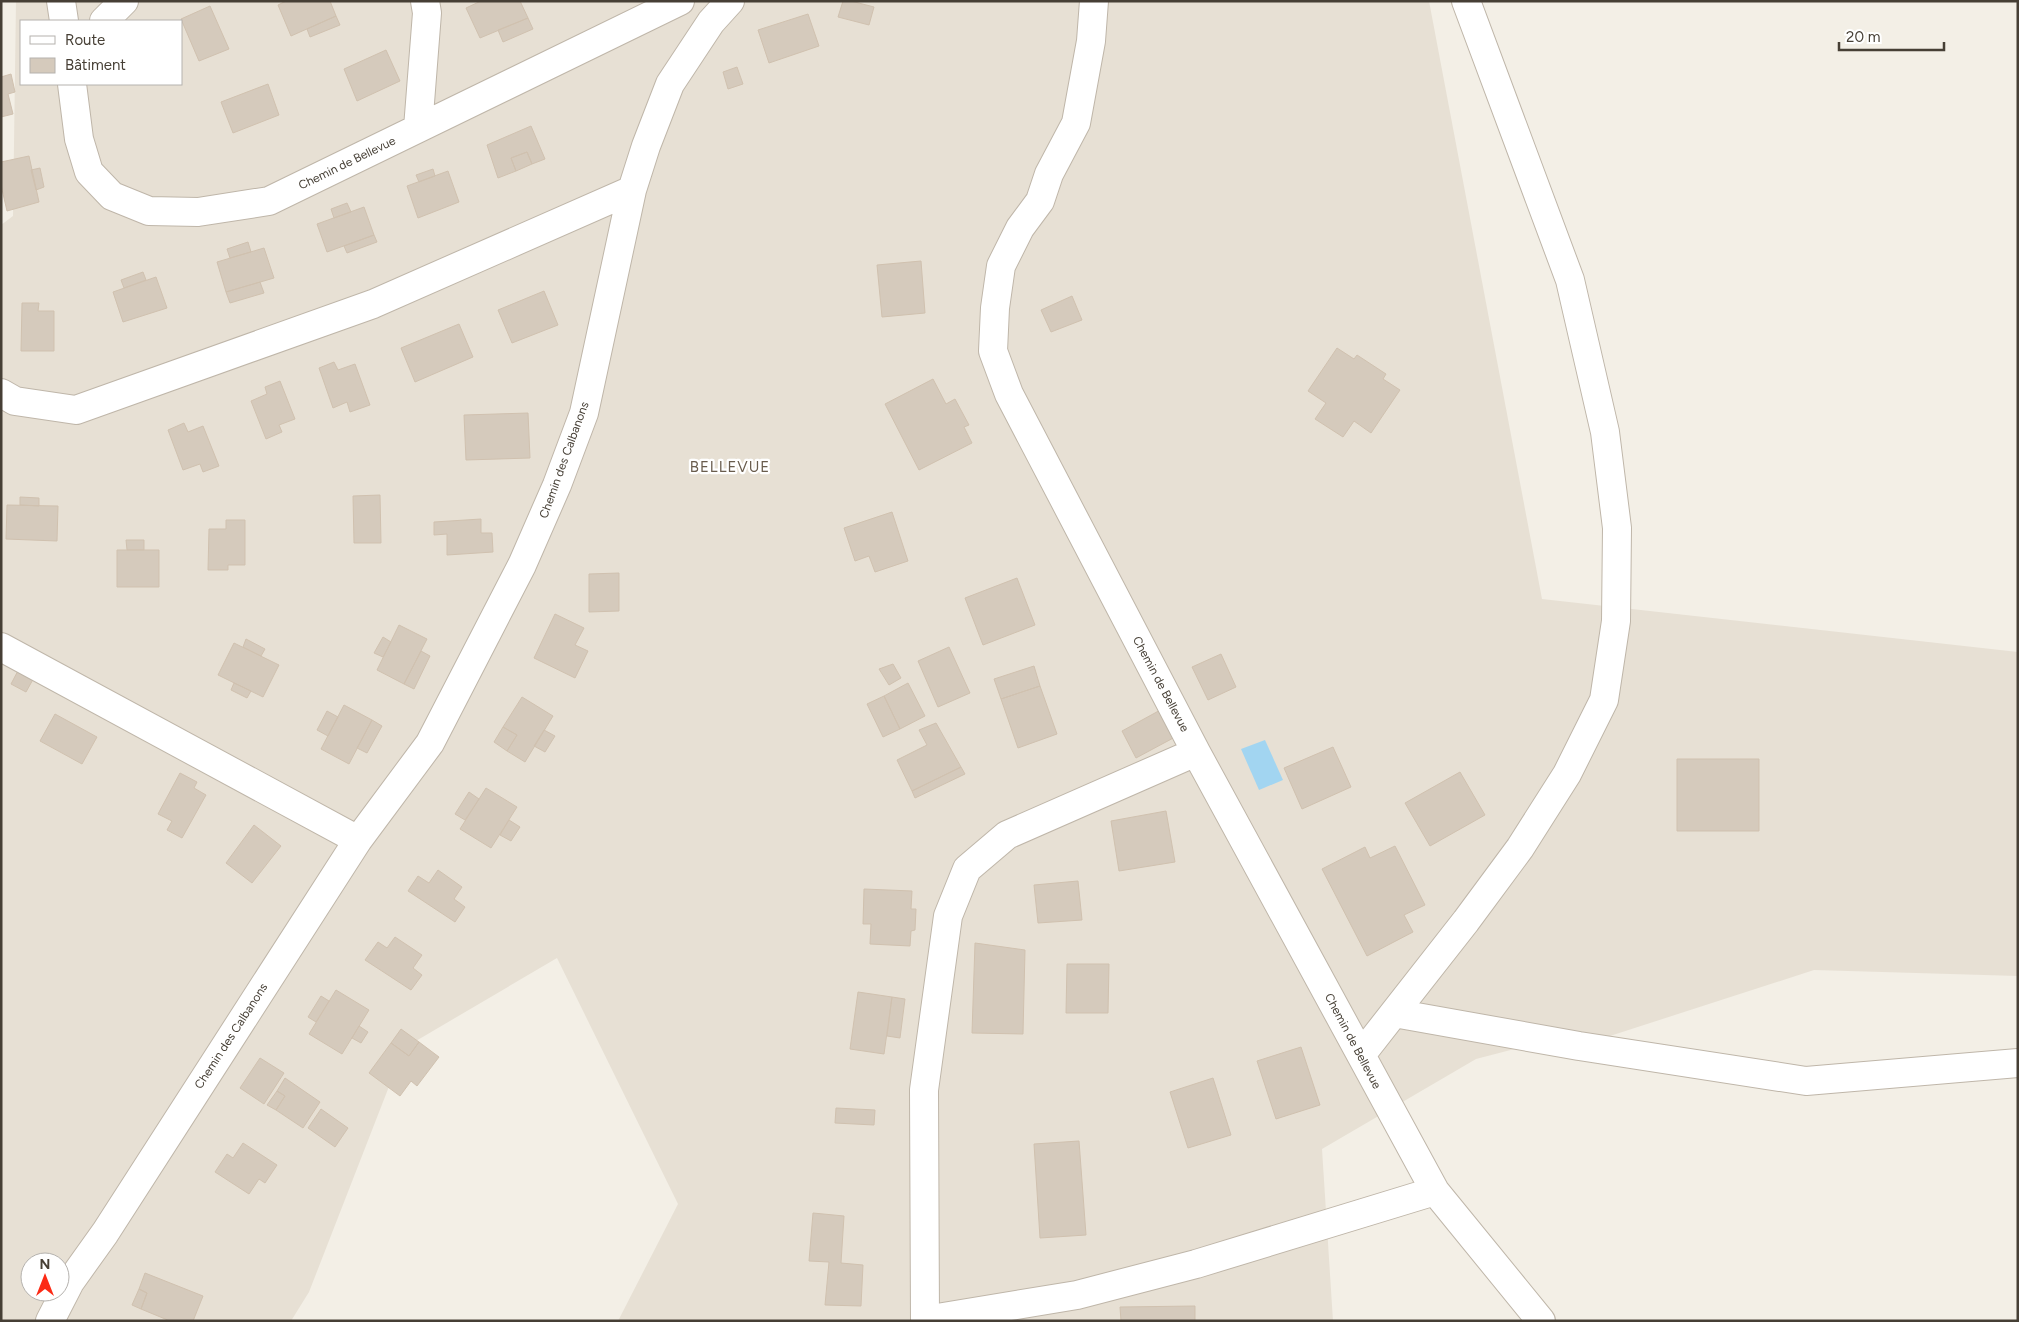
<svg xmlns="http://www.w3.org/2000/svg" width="2019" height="1322" viewBox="0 0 2019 1322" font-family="Figtree,sans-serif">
<rect width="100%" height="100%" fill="#f3efe6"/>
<path fill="#e7e0d4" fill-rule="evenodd" d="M 16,1 L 1429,1 L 1542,599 L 2018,652 L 2018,976 L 1814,970 L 1579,1046 L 1549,1040 L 1476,1059 L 1322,1149 L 1333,1321 L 618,1321 L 678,1204 L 557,958 L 404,1048 L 309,1292 L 291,1321 L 1,1321 L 1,225 L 13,216 ZM 21,21 L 181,21 L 181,84 L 21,84 ZM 30,1262 L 60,1262 L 60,1292 L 30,1292 Z"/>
<path fill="#a2d5f1" d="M 1265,740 L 1283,780 L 1259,790 L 1241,749 Z"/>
<path fill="#d5cabc" stroke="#d0c1af" d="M 286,1 L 330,1 L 336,16 L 291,36 L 278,5 Z
M 481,1 L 520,1 L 528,18 L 480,38 L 466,8 Z
M 843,1 L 851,1 L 874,7 L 869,25 L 838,17 Z
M 210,6 L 229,49 L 199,61 L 181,19 Z
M 808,14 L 819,46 L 769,63 L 758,30 Z
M 336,16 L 340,25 L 310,37 L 307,29 Z
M 528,18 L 533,29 L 503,42 L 498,30 Z
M 386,50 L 400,81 L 357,101 L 344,69 Z
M 737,67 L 743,84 L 728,89 L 723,72 Z
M 11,74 L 15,92 L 8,94 L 13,114 L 1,117 L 1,77 Z
M 268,84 L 279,115 L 233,133 L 221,102 Z
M 531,126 L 545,159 L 532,164 L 527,152 L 511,158 L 516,171 L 498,178 L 487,145 Z
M 527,152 L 532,164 L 516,171 L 511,158 Z
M 29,156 L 39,202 L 7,211 L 1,185 L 1,162 Z
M 40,168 L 44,187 L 36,190 L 31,170 Z
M 433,169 L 435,176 L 419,182 L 416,175 Z
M 448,171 L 459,202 L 418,218 L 407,186 Z
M 347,203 L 351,212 L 334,218 L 331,209 Z
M 364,207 L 374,235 L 327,252 L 317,224 Z
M 374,235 L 377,242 L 347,253 L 344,246 Z
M 248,242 L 251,252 L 230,258 L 227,249 Z
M 264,248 L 274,278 L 226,292 L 217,262 Z
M 921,261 L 925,313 L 882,317 L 877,265 Z
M 143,272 L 146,280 L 124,288 L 121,280 Z
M 156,277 L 167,308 L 123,322 L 113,292 Z
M 260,282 L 264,293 L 230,303 L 226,292 Z
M 544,291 L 558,325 L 512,343 L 498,310 Z
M 1072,296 L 1082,320 L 1051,332 L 1041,310 Z
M 22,303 L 39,303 L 38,311 L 54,311 L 54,351 L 21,351 Z
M 459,324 L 473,357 L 415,382 L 401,348 Z
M 1337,348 L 1354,359 L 1357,355 L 1386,374 L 1383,379 L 1400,390 L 1371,433 L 1354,421 L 1343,437 L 1315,419 L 1326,403 L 1308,391 Z
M 334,362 L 338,370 L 355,364 L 370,405 L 350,412 L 347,402 L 333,408 L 319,368 Z
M 933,379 L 946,404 L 955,399 L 969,425 L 964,427 L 972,443 L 919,470 L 885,404 Z
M 280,381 L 295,419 L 279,425 L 282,432 L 266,439 L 251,401 L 267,394 L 265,387 Z
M 528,413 L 530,458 L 466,460 L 464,415 Z
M 184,423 L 188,432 L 203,426 L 219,466 L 203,472 L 200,464 L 183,470 L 168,430 Z
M 380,495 L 381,543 L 354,543 L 353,496 Z
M 20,497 L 39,498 L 39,506 L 20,505 Z
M 7,505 L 58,506 L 57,541 L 6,539 Z
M 892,512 L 908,561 L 875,572 L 869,556 L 855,561 L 844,528 Z
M 481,519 L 481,533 L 492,533 L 493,552 L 447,555 L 447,534 L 434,535 L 434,522 Z
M 226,520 L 245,520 L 245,565 L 228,565 L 228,570 L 208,570 L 209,529 L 226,529 Z
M 126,540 L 144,540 L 144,550 L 127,550 Z
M 117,550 L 159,550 L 159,587 L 117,587 Z
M 619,573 L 619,611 L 589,612 L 589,574 Z
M 1017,578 L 1035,625 L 983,645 L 965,598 Z
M 555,614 L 584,628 L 575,645 L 588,651 L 575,678 L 534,658 Z
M 399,625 L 427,639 L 404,684 L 377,670 Z
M 383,637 L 391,642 L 383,657 L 374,653 Z
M 246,639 L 265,649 L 261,656 L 243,647 Z
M 234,643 L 279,665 L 263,697 L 218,675 Z
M 949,647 L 970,693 L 938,707 L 918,661 Z
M 421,651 L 430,656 L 414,689 L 404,684 Z
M 1221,654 L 1236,687 L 1208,700 L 1192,667 Z
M 893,664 L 901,678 L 889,685 L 879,669 Z
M 21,665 L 36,674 L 26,692 L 11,684 Z
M 1034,666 L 1040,686 L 1001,699 L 994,679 Z
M 234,683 L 251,691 L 247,698 L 231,690 Z
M 908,683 L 925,716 L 900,729 L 884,696 Z
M 1040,686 L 1057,734 L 1018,748 L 1001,699 Z
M 884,696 L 900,729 L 883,737 L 867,704 Z
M 522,697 L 553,716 L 525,762 L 507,751 L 517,735 L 503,727 Z
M 344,705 L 372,720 L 349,764 L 321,749 Z
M 1164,708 L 1177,736 L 1136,758 L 1122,731 Z
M 327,711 L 338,717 L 328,736 L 317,730 Z
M 55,714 L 97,737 L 82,764 L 40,741 Z
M 372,720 L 382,726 L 367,753 L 357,748 Z
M 936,723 L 961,767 L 912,791 L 897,760 L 927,745 L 919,730 Z
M 503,727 L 517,735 L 507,751 L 494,742 Z
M 544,730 L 555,736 L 545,752 L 534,746 Z
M 1333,747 L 1351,787 L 1302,809 L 1284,768 Z
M 1677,759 L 1759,759 L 1759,831 L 1677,831 Z
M 961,767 L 965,774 L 915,798 L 912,791 Z
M 1460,772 L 1485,815 L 1430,846 L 1405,803 Z
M 180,773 L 197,782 L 194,788 L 206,795 L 182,838 L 167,830 L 172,821 L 158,814 Z
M 486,788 L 517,807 L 491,848 L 460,829 Z
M 469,792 L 479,799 L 465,820 L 455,814 Z
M 1166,811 L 1175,862 L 1119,871 L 1111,821 Z
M 509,820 L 520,827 L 511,841 L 500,835 Z
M 254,825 L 281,846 L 252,883 L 226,863 Z
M 1395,846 L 1425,905 L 1404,915 L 1413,932 L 1367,956 L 1322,869 L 1365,847 L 1370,858 Z
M 438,870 L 462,887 L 454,899 L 465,907 L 455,922 L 408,891 L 418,876 L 429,883 Z
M 1078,881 L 1082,920 L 1038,923 L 1034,885 Z
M 864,889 L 912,891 L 911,909 L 916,909 L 915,930 L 911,931 L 910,946 L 870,944 L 871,924 L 863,924 Z
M 395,937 L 422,955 L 413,968 L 422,975 L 411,990 L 365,960 L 378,942 L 387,948 Z
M 975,943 L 1025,950 L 1023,1034 L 972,1033 Z
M 1067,964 L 1109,964 L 1108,1013 L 1066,1013 Z
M 336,990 L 369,1010 L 342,1054 L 309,1034 Z
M 858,992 L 892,997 L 884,1054 L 850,1049 Z
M 321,996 L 329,1001 L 316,1022 L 308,1017 Z
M 892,997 L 905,999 L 900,1038 L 887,1036 Z
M 359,1026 L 368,1032 L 361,1043 L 352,1038 Z
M 401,1029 L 419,1042 L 409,1056 L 391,1043 Z
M 419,1042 L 439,1057 L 417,1086 L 411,1081 L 400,1096 L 369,1073 L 391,1043 L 409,1056 Z
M 1301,1047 L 1320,1105 L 1276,1119 L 1257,1061 Z
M 260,1058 L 284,1073 L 264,1104 L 240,1088 Z
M 285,1078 L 320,1102 L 303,1128 L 276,1110 L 285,1096 L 277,1091 Z
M 1213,1078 L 1231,1135 L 1188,1148 L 1170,1092 Z
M 277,1091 L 285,1096 L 276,1110 L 267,1105 Z
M 836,1108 L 875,1110 L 874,1125 L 835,1123 Z
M 321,1109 L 348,1128 L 335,1147 L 308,1128 Z
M 1079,1141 L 1086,1235 L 1040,1238 L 1034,1144 Z
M 243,1143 L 277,1165 L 265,1183 L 259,1179 L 249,1194 L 215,1172 L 227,1154 L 233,1158 Z
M 813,1213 L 844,1216 L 841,1263 L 863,1265 L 861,1306 L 825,1305 L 829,1262 L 809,1261 Z
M 145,1273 L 203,1296 L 193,1321 L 170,1321 L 141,1309 L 147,1293 L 139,1289 Z
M 139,1289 L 147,1293 L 141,1309 L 132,1305 Z
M 1195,1306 L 1195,1321 L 1121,1321 L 1120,1307 Z"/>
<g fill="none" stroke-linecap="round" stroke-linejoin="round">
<g stroke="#bfb6a9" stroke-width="30">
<path id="minor" d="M 61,1 L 64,21
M 1094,1 L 1091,41 L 1076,123 L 1049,174 L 1040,201 L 1020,228 L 1001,266 L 995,308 L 993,351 L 1009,394 L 1196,752 L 1435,1191 L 1541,1321
M 104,21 L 124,1
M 72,84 L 79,139 L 89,172 L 112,196 L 149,211 L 198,212 L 269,201 L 680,1
M 418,128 L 427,13 L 425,1
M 1,393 L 15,401 L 76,410 L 373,304 L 632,190
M 1,647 L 358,840
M 1394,1013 L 1579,1046 L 1806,1081 L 2018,1063
M 1361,1055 L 1466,921 L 1520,848 L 1567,774 L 1604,700 L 1616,621 L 1617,528 L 1605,432 L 1570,280 L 1466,1
M 925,1320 L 1077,1295 L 1196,1264 L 1435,1191
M 50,1321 L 70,1282 L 105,1233 L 358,840 L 430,743 L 522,565 L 557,485 L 584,413 L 632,190 L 646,146 L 670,84 L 711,22 L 730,1
M 925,1321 L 924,1090 L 948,916 L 967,869 L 1007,835 L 1196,752"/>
</g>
<use href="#minor" stroke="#fff" stroke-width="28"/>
</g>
<g text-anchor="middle" stroke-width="4.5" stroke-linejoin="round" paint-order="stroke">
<g font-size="12" fill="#463f35" stroke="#fff">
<text transform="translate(347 163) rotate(-26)" y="4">Chemin de Bellevue</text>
<text transform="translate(564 460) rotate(-70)" y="4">Chemin des Calbanons</text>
<text transform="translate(1161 684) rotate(62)" y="4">Chemin de Bellevue</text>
<text transform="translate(231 1036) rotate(-57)" y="4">Chemin des Calbanons</text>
<text transform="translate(1353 1041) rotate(62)" y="4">Chemin de Bellevue</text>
</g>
<g font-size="15" letter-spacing="1" fill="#695c4d" stroke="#fff">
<text x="730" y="472">BELLEVUE</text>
</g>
</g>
<rect width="2019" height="1322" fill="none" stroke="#463f35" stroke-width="5"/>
<rect x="20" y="20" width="162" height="65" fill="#ffffff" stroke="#b5b2ae"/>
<rect x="30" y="36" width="25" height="8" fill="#ffffff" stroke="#b5b2ae"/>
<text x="65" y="45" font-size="15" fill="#463f35">Route</text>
<rect x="30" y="58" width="25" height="15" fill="#d5cabc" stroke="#b5b2ae"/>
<text x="65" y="70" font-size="15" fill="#463f35">Bâtiment</text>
<g transform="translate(45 1277)"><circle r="24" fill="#ffffff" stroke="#b5b2ae"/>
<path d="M0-4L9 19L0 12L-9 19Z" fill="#fc2a15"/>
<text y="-8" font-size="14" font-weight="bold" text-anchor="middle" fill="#463f35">N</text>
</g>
<path d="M1839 42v8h105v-8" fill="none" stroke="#463f35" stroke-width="2.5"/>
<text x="1846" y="42" font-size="15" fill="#463f35" stroke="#ffffff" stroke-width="4" paint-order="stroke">20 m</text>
</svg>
